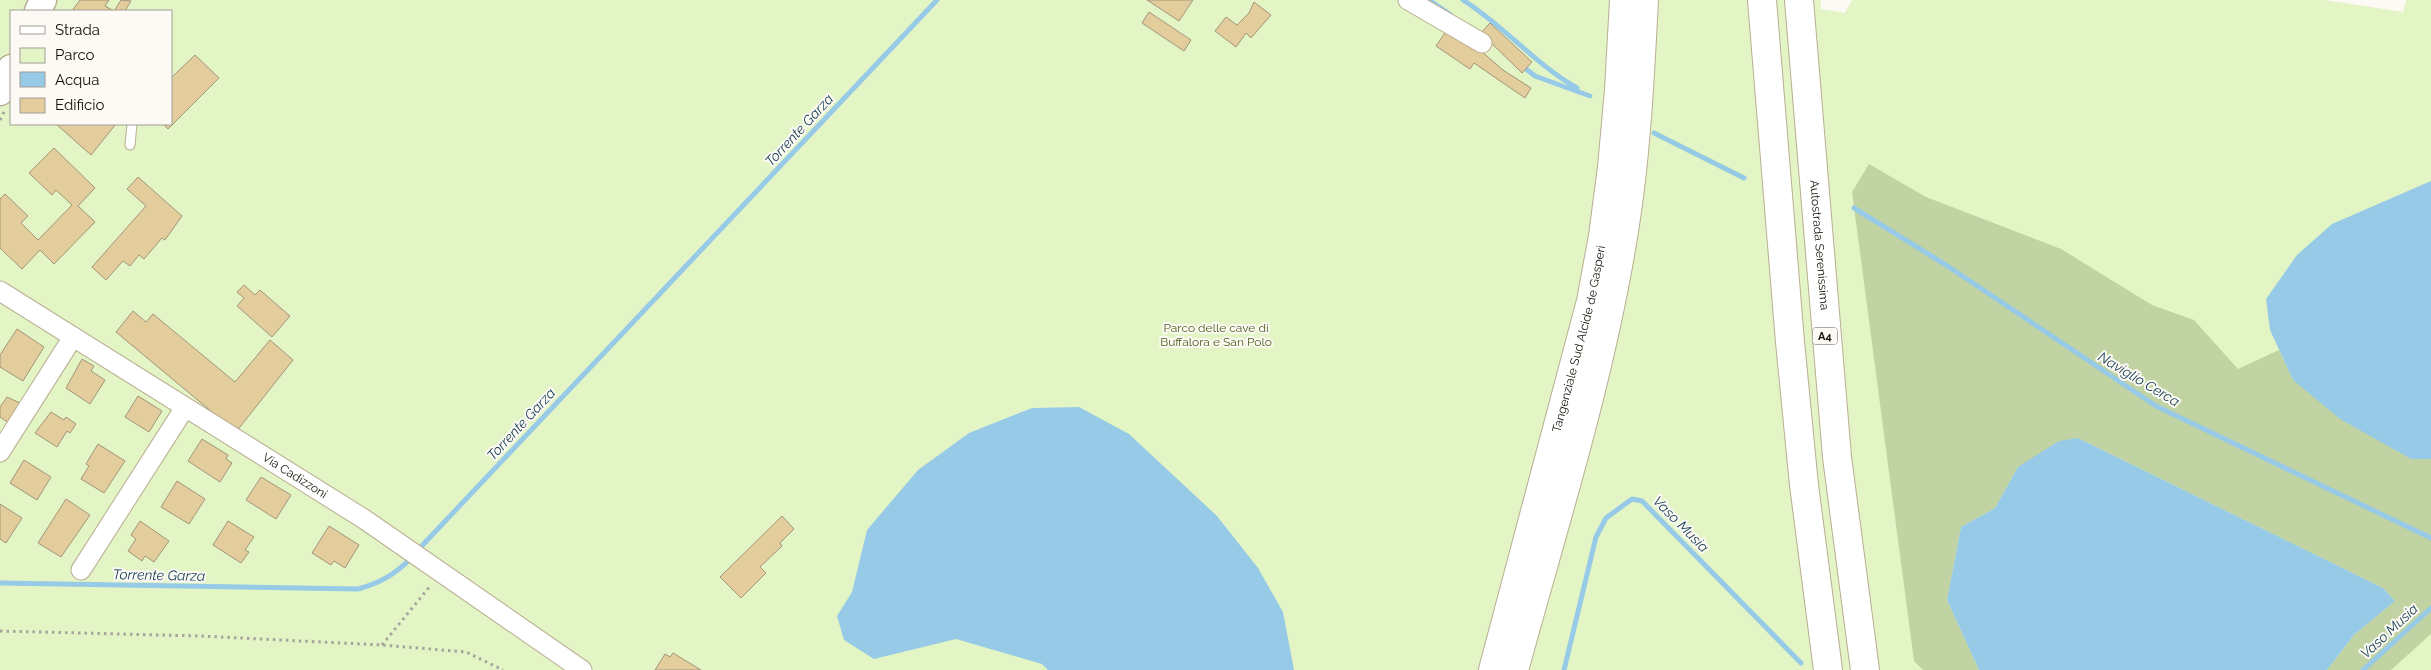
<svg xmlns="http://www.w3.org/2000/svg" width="2431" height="670" viewBox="0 0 2431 670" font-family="Raleway,sans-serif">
<rect width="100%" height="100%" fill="#fdfaf5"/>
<path fill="#e3f5c5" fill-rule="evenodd" d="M 0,0 L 1821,0 L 1821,9 L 1845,13 L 1852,0 L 2325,0 L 2403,12 L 2406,0 L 2431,0 L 2431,670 L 0,670 ZM 11,11 L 171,11 L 171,124 L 11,124 Z"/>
<path fill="#c1d3a2" d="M 1869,164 L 1926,197 L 2061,249 L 2152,305 L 2194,320 L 2238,369 L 2279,350 L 2293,380 L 2411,459 L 2431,459 L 2431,634 L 2391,670 L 2327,670 L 2354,635 L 2395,601 L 2383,588 L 2078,438 L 2018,467 L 1995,508 L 1961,527 L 1947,600 L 1979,670 L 1923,670 L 1914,661 L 1852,192 Z"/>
<path fill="#97cae7" d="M 2431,181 L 2431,459 L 2411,459 L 2340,419 L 2293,380 L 2270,330 L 2266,299 L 2297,255 L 2332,224 Z
M 1079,407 L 1129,434 L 1217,516 L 1258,568 L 1283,612 L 1294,670 L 1048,670 L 1042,664 L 956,639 L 874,659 L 844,640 L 837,616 L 852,592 L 867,530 L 918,470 L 969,433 L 1032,408 Z
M 2078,438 L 2383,588 L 2395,601 L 2354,635 L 2327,670 L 1979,670 L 1947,600 L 1961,527 L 1995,508 L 2018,467 L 2059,441 Z"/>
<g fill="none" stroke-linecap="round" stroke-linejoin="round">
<path stroke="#97cae7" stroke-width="5" d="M 1429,0 L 1451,15
M 1463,0 C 1504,26 1535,64 1577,88
M 1521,65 L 1535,76 L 1590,96
M 1654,133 L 1744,178
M 1854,208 L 1946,265 L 2156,406 L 2431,538
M 417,551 L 937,0
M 0,583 L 358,589 C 380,583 396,574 412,557
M 1564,670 L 1596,537 L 1606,518 L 1632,499 L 1642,501 L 1801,663
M 2363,670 L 2431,608"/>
</g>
<path fill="#e3cd9d" stroke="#a1957a" d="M 80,0 L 109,0 L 105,6 L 114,11 L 121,0 L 131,1 L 125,11 L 72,11 Z
M 1147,0 L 1193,0 L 1179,21 Z
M 1254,2 L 1271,15 L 1251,38 L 1246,33 L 1236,47 L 1215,31 L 1226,17 L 1237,25 L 1249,13 Z
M 1149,12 L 1191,40 L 1184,51 L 1142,23 Z
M 1490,23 L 1532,62 L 1522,73 L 1481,33 Z
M 1447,30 L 1473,44 L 1503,70 L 1531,88 L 1525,98 L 1474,63 L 1470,69 L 1436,46 Z
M 195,55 L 219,78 L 168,129 L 163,124 L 171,124 L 171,78 Z
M 56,124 L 116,124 L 91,155 Z
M 54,148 L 95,188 L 78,206 L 95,222 L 54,264 L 40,250 L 22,269 L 0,248 L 0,199 L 5,194 L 28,216 L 21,223 L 38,240 L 72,205 L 56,190 L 52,195 L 29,173 Z
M 138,177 L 182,216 L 165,240 L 162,238 L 144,259 L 139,255 L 130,266 L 123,261 L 106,280 L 92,267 L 146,206 L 127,189 Z
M 244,285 L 255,295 L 260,290 L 290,316 L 272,337 L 237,306 L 244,298 L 237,292 Z
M 133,311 L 146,322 L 153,314 L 235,382 L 270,340 L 293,360 L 236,432 L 116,332 Z
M 17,329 L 44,347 L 23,381 L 0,367 L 0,355 Z
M 82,359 L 94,366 L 91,371 L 105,380 L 90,404 L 66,388 Z
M 138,396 L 162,411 L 149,432 L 125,417 Z
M 7,397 L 22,404 L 9,423 L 0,417 L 0,407 Z
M 51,412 L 64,420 L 66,417 L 76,424 L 70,433 L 67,431 L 57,447 L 35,433 Z
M 202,439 L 228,455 L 226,459 L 232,463 L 220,482 L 188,461 Z
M 98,444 L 125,461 L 104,493 L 81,479 L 89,466 L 86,464 Z
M 24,460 L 51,477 L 37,500 L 10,483 Z
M 261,477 L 291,495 L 276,519 L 246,500 Z
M 177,481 L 205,499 L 189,524 L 161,507 Z
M 66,499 L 90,515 L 61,557 L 38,543 Z
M 0,504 L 22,518 L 6,543 L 0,539 Z
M 782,516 L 794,529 L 780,543 L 782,546 L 760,567 L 766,573 L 741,598 L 720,577 Z
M 140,521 L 169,541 L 154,562 L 145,556 L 142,561 L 128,551 L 136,539 L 131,535 Z
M 228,521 L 254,537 L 245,550 L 249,552 L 241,563 L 213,545 Z
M 329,526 L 359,545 L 345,568 L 334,561 L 331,565 L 312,553 Z
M 673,653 L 701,670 L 655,670 L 665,654 L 670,657 Z"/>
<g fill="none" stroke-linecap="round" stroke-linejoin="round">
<g stroke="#baad92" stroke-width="11">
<path id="lane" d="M 130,145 L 132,124"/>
</g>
<g stroke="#baad92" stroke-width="21">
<g id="street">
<path d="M 1408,0 L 1482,43"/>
<path id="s1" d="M 0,291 L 364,519 L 582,670"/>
<path d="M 0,452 L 73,337"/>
<path d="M 81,570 L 184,409"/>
</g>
</g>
<g stroke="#baad92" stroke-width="29">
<path id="secondary" d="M 38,11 L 43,0
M 0,92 L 11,68"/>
</g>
<g stroke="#baad92" stroke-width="30">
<g id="highway">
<path d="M 1762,0 L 1790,342 L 1804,485 L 1828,670"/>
<path id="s2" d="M 1799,0 L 1837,457 L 1865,670"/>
<path id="s3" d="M 1493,670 L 1591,301 L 1603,236 L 1612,167 L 1619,90 L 1624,0"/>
<path d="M 1514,670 C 1553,527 1599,384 1623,237 C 1636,159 1640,79 1644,0"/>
</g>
</g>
<path stroke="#a7a49d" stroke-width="3" stroke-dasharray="2.5 4" stroke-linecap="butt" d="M 0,120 L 4,112
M 0,631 L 200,636 L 382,645 L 466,652 L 503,670
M 382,645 L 431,585"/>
<use href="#lane" stroke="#fff" stroke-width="9"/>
<use href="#street" stroke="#fff" stroke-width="19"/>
<use href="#secondary" stroke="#fff" stroke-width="26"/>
<use href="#highway" stroke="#fff" stroke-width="28"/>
</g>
<g text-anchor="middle" stroke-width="4" stroke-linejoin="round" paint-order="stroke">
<rect fill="#fdfaf5" stroke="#5b584f" stroke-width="1" x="1812.5" y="327.5" width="25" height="17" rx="4"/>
<g font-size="11" font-weight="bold" fill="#161208">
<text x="1825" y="340">A4</text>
</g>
<g font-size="12" fill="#161208" stroke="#fdfaf5">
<text dy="4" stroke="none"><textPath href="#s2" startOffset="246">Autostrada Serenissima</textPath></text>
<text dy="4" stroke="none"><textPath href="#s3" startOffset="342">Tangenziale Sud Alcide de Gasperi</textPath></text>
<text dy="4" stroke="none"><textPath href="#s1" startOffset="348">Via Cadizzoni</textPath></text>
</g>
<g font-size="12" fill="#4b601a" stroke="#fdfaf5">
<text x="1216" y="332">Parco delle cave di<tspan x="1216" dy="14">Buffalora e San Polo</tspan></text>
</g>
<g font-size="14" font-style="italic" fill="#133d52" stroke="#fdfaf5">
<text transform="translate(799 130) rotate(-47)" y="5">Torrente Garza</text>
<text transform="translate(2139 379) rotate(31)" y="5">Naviglio Cerca</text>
<text transform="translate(521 424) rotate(-47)" y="5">Torrente Garza</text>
<text transform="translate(1681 524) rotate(45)" y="5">Vaso Musia</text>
<text transform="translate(159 575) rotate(1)" y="5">Torrente Garza</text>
<text transform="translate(2389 631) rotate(-43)" y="5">Vaso Musia</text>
</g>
</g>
<rect x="10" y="10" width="162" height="115" fill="#fdfaf5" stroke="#a19d96"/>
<rect x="20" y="26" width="25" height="8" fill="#ffffff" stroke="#a19d96"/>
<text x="55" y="35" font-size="15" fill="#161208">Strada</text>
<rect x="20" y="48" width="25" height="15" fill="#e3f5c5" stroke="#a19d96"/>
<text x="55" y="60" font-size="15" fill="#161208">Parco</text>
<rect x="20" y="72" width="25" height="15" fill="#97cae7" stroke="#a19d96"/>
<text x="55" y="85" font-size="15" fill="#161208">Acqua</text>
<rect x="20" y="98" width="25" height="15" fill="#e3cd9d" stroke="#a19d96"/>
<text x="55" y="110" font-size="15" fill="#161208">Edificio</text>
</svg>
